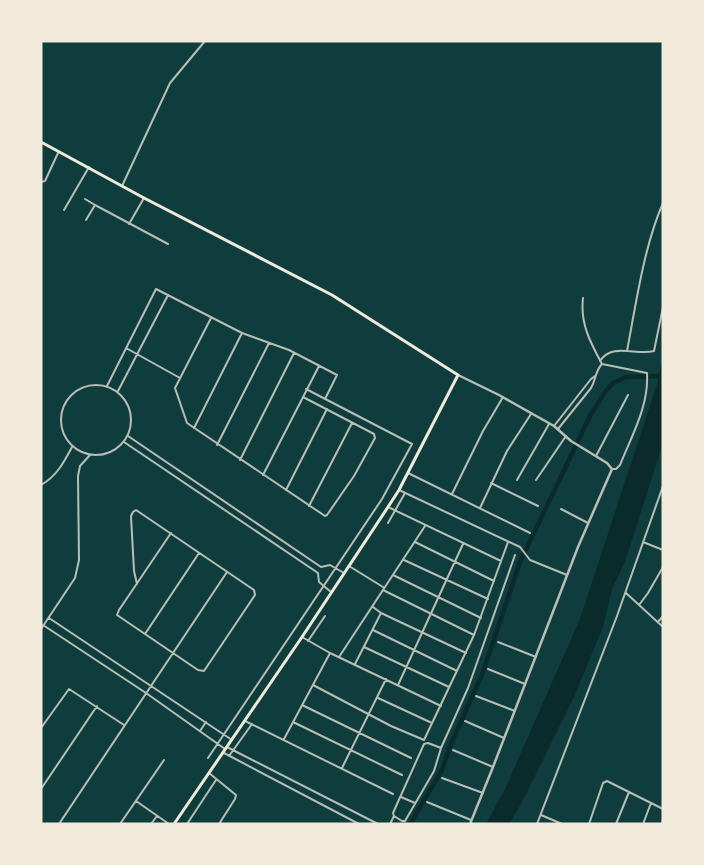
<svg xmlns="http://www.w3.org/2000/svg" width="704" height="865" viewBox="0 0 704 865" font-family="Jost,sans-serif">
<rect width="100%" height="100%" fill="#0f3d3e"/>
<path fill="#0a2a2b" d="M 663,355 L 663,443 L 625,562 L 612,589 L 603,627 L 574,697 L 521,804 L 509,824 L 486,824 L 505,789 L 580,619 L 657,384 Z"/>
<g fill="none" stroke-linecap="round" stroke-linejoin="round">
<path stroke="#0a2a2b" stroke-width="4.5" d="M 410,824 L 442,770 L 451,744 L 483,672 L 520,562 L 590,416 L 605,392 L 613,383 L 626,377 L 658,376"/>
<path stroke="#b8beb3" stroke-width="2" d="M 41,182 L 45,181 L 58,153
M 122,186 L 170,83 L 205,41
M 85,199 L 95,205
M 64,210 L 89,167
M 86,220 L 95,205 L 168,244
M 129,224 L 144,198
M 583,298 C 580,323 590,342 602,364 L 647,373 C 649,406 632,435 620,465 L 616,469 L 612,469
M 211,318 L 175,388 L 187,423 L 325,516 L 327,515 L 354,476 L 375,438 L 374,434 L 303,397
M 126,348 L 180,378
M 627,351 C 636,304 644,246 663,203
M 600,361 C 612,342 637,356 654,351 L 663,307
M61 420a35 35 0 1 1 70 0a35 35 0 1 1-70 0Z
M 107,386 L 156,289 L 242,333 L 289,350 L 337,375 L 325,399
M 118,391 L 168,295
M 554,426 L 591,379 L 595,376
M 194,428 L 242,333
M 558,429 L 591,388 C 596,380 595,371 602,364
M 128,436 L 321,567
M 124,442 L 318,573
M 217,445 L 269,343
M 596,456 L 628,395
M 240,460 L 294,353
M 408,473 L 530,533
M 263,475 L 319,366
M 517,480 L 549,424
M 536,480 L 566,436
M 491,483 L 538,506
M 41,485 C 57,476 64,462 72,447
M 286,490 L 327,409
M 399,490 L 520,547 L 530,560 L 567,575
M 452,494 L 483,431 L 503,397
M 309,506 L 352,423
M 388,507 L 501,561
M 480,508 L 507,451 L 531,414
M 561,509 L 588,523
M 388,523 L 405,493
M 415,542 L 494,581
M 643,542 L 663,550
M 404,560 L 488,599
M 349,566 L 383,587
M 321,567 L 330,565 L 344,573
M 318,573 L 319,582 L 331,592
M 393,575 L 481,618
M 137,584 L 134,571 L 131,516 L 133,512 L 136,510 L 254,590 L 255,595 L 204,671 L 198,670 L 117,615 L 119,610 L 171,533
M 383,590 L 474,635
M 626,593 L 663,627
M 639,605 L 648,593 L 663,567
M 381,613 L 466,653
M 49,618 L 232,740
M 658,622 L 663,616
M 43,625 L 146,693 L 225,749
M 41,629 L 75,578 L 79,560 L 78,476 L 80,466 L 90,455
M 373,630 L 457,671
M 145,634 L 199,553
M 302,637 L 330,653 L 441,706
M 308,641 L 325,616
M 498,642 L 536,657
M 364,647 L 449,687
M 339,657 L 425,526
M 355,664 L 381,613 L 373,607
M 488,669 L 525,684
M 313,685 L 391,726 L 424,740 L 474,635 L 508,542
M 398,685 L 463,544
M 476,696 L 515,711
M 378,698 L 432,723
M 302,705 L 411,758
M 245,721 L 393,794
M 465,721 L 504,738
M 293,722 L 402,775
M 41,728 L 69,689 L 124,725
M 200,731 L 206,722
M 284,739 L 330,653
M 227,747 L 378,824
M 441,748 L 428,743 L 424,744 L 393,813 L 394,816 L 402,821 L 405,821 L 434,771 L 441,748 L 468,688 L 515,555
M 453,750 L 493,767
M 224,753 L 359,824
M 229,756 L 252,724
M 208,758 L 382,499 L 412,444 L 306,389
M 342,768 L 386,679
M 209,773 L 236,795 L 235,799 L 219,824
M 442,778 L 483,793
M 41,789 L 97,706
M 401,797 L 415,803
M 136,801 L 169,824
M 427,802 L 471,820
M 541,815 L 562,824
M 59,824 L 227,572
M 120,824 L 164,760
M 151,824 L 157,816
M 187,824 L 216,780
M 390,824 L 394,816
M 537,824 L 617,616 L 663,486
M 589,824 L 603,783 L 607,781 L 663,809
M 616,824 L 629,792
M 643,824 L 651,803
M 662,824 L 663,819"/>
<path stroke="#b8beb3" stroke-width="2.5" d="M 458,375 L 499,395 L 554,426 L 571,441 L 607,463 L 612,469 L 578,547 L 493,767 L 470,824"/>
<path stroke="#f1e9da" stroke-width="3" d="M 41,142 L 144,198 L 332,295 L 458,375 L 399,490 L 388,507 L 302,637 L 174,824"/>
</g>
<rect width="704" height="865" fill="none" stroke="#f1e9da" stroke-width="85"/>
</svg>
